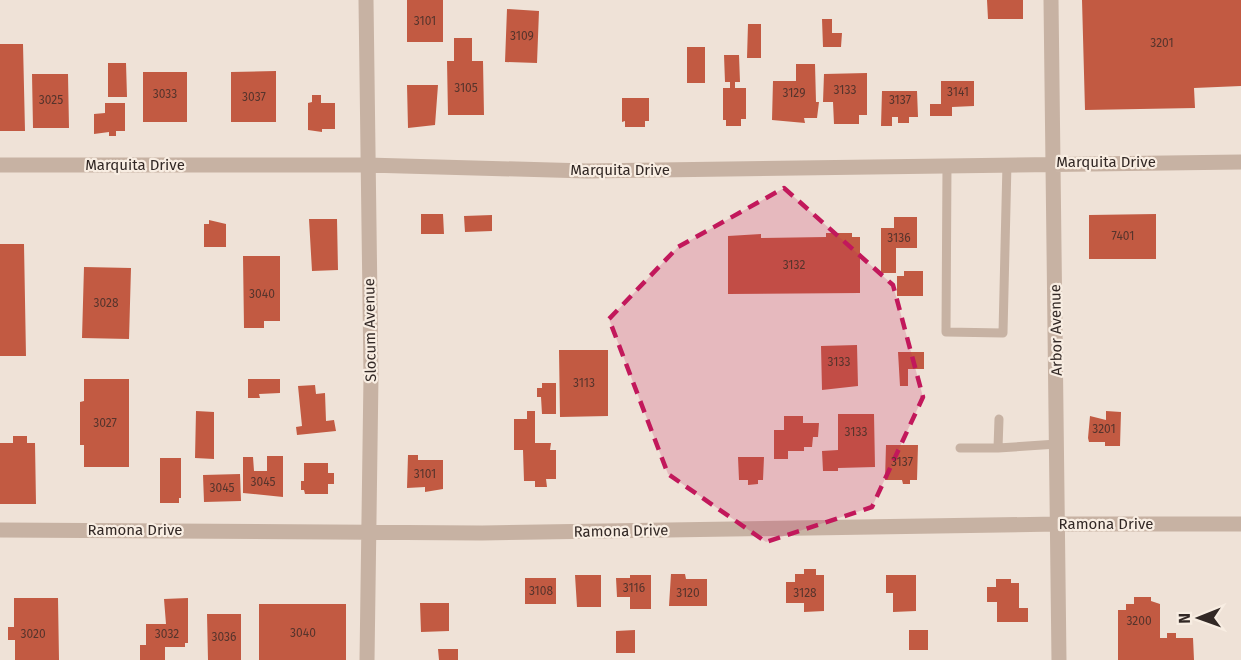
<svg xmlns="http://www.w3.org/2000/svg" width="1241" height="660" viewBox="0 0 1241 660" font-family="'Fira Sans',sans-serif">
<rect width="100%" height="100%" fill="#efe2d7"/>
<path fill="#c25a42" d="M 407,0 L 443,0 L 443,42 L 407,42 Z
M 987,0 L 1023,0 L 1023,19 L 988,19 Z
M 1082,0 L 1241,0 L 1241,86 L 1194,88 L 1195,108 L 1085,110 Z
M 507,9 L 539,11 L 537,63 L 505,62 Z
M 822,19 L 832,19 L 832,33 L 842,33 L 841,47 L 823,47 Z
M 748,24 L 761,24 L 761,58 L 747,58 Z
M 454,38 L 472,38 L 472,61 L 483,61 L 484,115 L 448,115 L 447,61 L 454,61 Z
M 0,44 L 23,44 L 25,131 L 0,131 Z
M 687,47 L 705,47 L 705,83 L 687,83 Z
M 724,55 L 739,55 L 740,82 L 735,82 L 735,88 L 746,88 L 746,119 L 741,119 L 741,126 L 726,126 L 726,120 L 723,120 L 723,88 L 730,88 L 730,82 L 725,82 Z
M 108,63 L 126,63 L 127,97 L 108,97 Z
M 796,64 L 815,64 L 816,102 L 819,102 L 817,118 L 804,118 L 805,123 L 772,120 L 773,81 L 796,81 Z
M 276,71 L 276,122 L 231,122 L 231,72 Z
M 143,72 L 187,72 L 187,122 L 143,122 Z
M 867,73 L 867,115 L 859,115 L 859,124 L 834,124 L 833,102 L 823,102 L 824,74 Z
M 32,74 L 68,74 L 69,128 L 33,128 Z
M 941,81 L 974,81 L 974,106 L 952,107 L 952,116 L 930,116 L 930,104 L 941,104 Z
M 407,85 L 438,85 L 435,125 L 408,128 Z
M 882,91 L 917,91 L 918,117 L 909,117 L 909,123 L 898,123 L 898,117 L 892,117 L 892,126 L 881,126 Z
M 312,95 L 321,95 L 321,103 L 335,103 L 335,129 L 322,129 L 322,132 L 308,130 L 308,103 L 312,102 Z
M 622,98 L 649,98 L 649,121 L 645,121 L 645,127 L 625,127 L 625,121 L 622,122 Z
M 105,103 L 125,103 L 125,131 L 116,131 L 116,136 L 109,136 L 109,132 L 94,134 L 94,114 L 105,113 Z
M 421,214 L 443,214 L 444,234 L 421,234 Z
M 1156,214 L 1156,259 L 1089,259 L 1089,215 Z
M 492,215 L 492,231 L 465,232 L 464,216 Z
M 894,217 L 917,217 L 917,248 L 896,248 L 896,273 L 881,273 L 881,228 L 894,228 Z
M 309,219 L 337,219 L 338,270 L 312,271 Z
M 209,220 L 226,224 L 226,247 L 204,247 L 204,224 L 209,224 Z
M 826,233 L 852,233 L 852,237 L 860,237 L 860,293 L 728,294 L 728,236 L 761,234 L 761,238 L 826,237 Z
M 0,244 L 24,244 L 26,356 L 0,356 Z
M 243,256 L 280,256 L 280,321 L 264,321 L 264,328 L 244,328 Z
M 84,267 L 131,268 L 129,339 L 82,338 Z
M 904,271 L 923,271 L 923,296 L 897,296 L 897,276 L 904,276 Z
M 857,345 L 858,386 L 822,390 L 821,346 Z
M 559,350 L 608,350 L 608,416 L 560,417 Z
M 898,352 L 924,352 L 924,369 L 908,369 L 908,386 L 900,386 Z
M 84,379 L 129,379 L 129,467 L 84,467 L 84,445 L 80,445 L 80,402 L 84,401 Z
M 248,379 L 280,379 L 280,393 L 259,394 L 260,398 L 248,398 Z
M 542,383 L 556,383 L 556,414 L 542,414 L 541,397 L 537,397 L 537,388 L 542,388 Z
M 315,385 L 316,394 L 325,393 L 326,421 L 334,420 L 336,431 L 297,435 L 296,427 L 302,426 L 298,386 Z
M 196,411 L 214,412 L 214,459 L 195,458 Z
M 527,411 L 535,411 L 535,443 L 551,443 L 550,450 L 556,450 L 556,479 L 546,479 L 547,487 L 535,487 L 535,481 L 524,481 L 523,450 L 514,450 L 514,419 L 527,419 Z
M 1106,411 L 1121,412 L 1120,446 L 1105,446 L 1105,442 L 1089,442 L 1088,438 L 1090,416 L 1106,420 Z
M 838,414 L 874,414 L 875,467 L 838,468 L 838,471 L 823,471 L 822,451 L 838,450 Z
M 784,416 L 803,416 L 803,423 L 819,423 L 818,437 L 813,437 L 812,447 L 804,447 L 804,451 L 788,451 L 788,459 L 774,459 L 774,430 L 784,430 Z
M 13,436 L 27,436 L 27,443 L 35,443 L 36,504 L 0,504 L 0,443 L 13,443 Z
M 886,445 L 918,445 L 917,480 L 910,480 L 910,484 L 903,484 L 902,480 L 885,480 Z
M 408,455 L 418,455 L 418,460 L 443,460 L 443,489 L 425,492 L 425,487 L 407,488 Z
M 267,456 L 283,456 L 283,497 L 243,493 L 243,457 L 253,457 L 254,471 L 267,471 Z
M 738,457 L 764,457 L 763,480 L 758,480 L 758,484 L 748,485 L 748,480 L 739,480 Z
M 160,458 L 181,458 L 181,498 L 179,498 L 179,503 L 160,503 Z
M 304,463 L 328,463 L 328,473 L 334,473 L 334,484 L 328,484 L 328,494 L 305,494 L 304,490 L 301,490 L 301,481 L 304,481 Z
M 240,474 L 241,501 L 204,502 L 203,475 Z
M 804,569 L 816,569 L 816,575 L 824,575 L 824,611 L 804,612 L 804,603 L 786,603 L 786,582 L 795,582 L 795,574 L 804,574 Z
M 671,574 L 685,574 L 686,579 L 707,579 L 707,606 L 669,606 Z
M 575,575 L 601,575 L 601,607 L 577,607 Z
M 630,575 L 651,575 L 651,609 L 630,609 L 630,597 L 617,597 L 616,578 L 630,578 Z
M 886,575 L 916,575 L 916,611 L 893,612 L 893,593 L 886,593 Z
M 525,578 L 556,578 L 556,604 L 525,604 Z
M 996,579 L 1011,579 L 1011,583 L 1019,583 L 1019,608 L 1028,608 L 1028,622 L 997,622 L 997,602 L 987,602 L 987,587 L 996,587 Z
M 1134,597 L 1151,597 L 1151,601 L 1160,604 L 1160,638 L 1167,638 L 1167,633 L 1176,633 L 1176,638 L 1193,638 L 1194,660 L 1118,660 L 1118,610 L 1126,610 L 1126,604 L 1134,604 Z
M 14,598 L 58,598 L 59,660 L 15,660 L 15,640 L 8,640 L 8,627 L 14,627 Z
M 188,598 L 188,643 L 185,643 L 185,647 L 165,647 L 165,660 L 140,660 L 140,645 L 146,645 L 146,624 L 166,624 L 164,599 Z
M 420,603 L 449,603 L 449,631 L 421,632 Z
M 259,604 L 346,604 L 346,660 L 259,660 Z
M 207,614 L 241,614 L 241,660 L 208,660 Z
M 635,630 L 635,653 L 616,653 L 616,631 Z
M 909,630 L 928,630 L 928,650 L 909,650 Z
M 438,649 L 458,649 L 458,660 L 439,660 Z"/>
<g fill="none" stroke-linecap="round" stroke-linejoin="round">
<path stroke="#c7b2a3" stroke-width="9" d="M 947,165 L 946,332 L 1003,333 L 1007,163
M 999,419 L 998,448 L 1057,444
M 960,448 L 998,448"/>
<path stroke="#c7b2a3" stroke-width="15" d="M 366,0 L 371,376 L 367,660
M 1051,0 L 1059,660
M 0,165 L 367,165 L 587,171 L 1241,162
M 0,530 L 482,533 L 1058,524 L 1241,524"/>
</g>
<path fill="#c2185b" fill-opacity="0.2" stroke="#c2185b" stroke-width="4.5" stroke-dasharray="12 8" stroke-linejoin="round" d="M 784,188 L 893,285 L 923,397 L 872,507 L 766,542 L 668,474 L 609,319 L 678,247 Z"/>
<g text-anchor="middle" stroke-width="4.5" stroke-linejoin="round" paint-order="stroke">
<g font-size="12" fill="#56342c">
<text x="425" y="25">3101</text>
<text x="522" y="40">3109</text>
<text x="1162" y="47">3201</text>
<text x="466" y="92">3105</text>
<text x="845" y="94">3133</text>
<text x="958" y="96">3141</text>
<text x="794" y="97">3129</text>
<text x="165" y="98">3033</text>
<text x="254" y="101">3037</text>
<text x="51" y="104">3025</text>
<text x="900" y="104">3137</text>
<text x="1123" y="240">7401</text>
<text x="899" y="242">3136</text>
<text x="794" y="269">3132</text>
<text x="262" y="298">3040</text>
<text x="106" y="307">3028</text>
<text x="839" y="366">3133</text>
<text x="584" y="387">3113</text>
<text x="105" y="427">3027</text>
<text x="1104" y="433">3201</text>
<text x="856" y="436">3133</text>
<text x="902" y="466">3137</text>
<text x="425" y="478">3101</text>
<text x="263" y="486">3045</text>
<text x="222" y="492">3045</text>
<text x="634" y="592">3116</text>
<text x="541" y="595">3108</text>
<text x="688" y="597">3120</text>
<text x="805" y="597">3128</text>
<text x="1139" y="625">3200</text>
<text x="303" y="637">3040</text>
<text x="33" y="638">3020</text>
<text x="167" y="638">3032</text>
<text x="224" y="641">3036</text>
</g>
<g font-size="15" fill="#322825" stroke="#f8ede2">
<text x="1106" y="167">Marquita Drive</text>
<text x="135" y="170">Marquita Drive</text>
<text x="620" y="175">Marquita Drive</text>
<text transform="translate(370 330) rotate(-91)" y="5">Slocum Avenue</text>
<text transform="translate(1056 330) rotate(-91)" y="5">Arbor Avenue</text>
<text x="1106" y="529">Ramona Drive</text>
<text x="135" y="535">Ramona Drive</text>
<text transform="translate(621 531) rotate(-1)" y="5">Ramona Drive</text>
</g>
</g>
<g transform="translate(1199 618) rotate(269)" stroke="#f8ede2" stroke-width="4.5" paint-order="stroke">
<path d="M0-4.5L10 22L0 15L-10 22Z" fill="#322825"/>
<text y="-9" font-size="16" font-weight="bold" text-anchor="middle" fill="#322825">N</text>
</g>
</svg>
